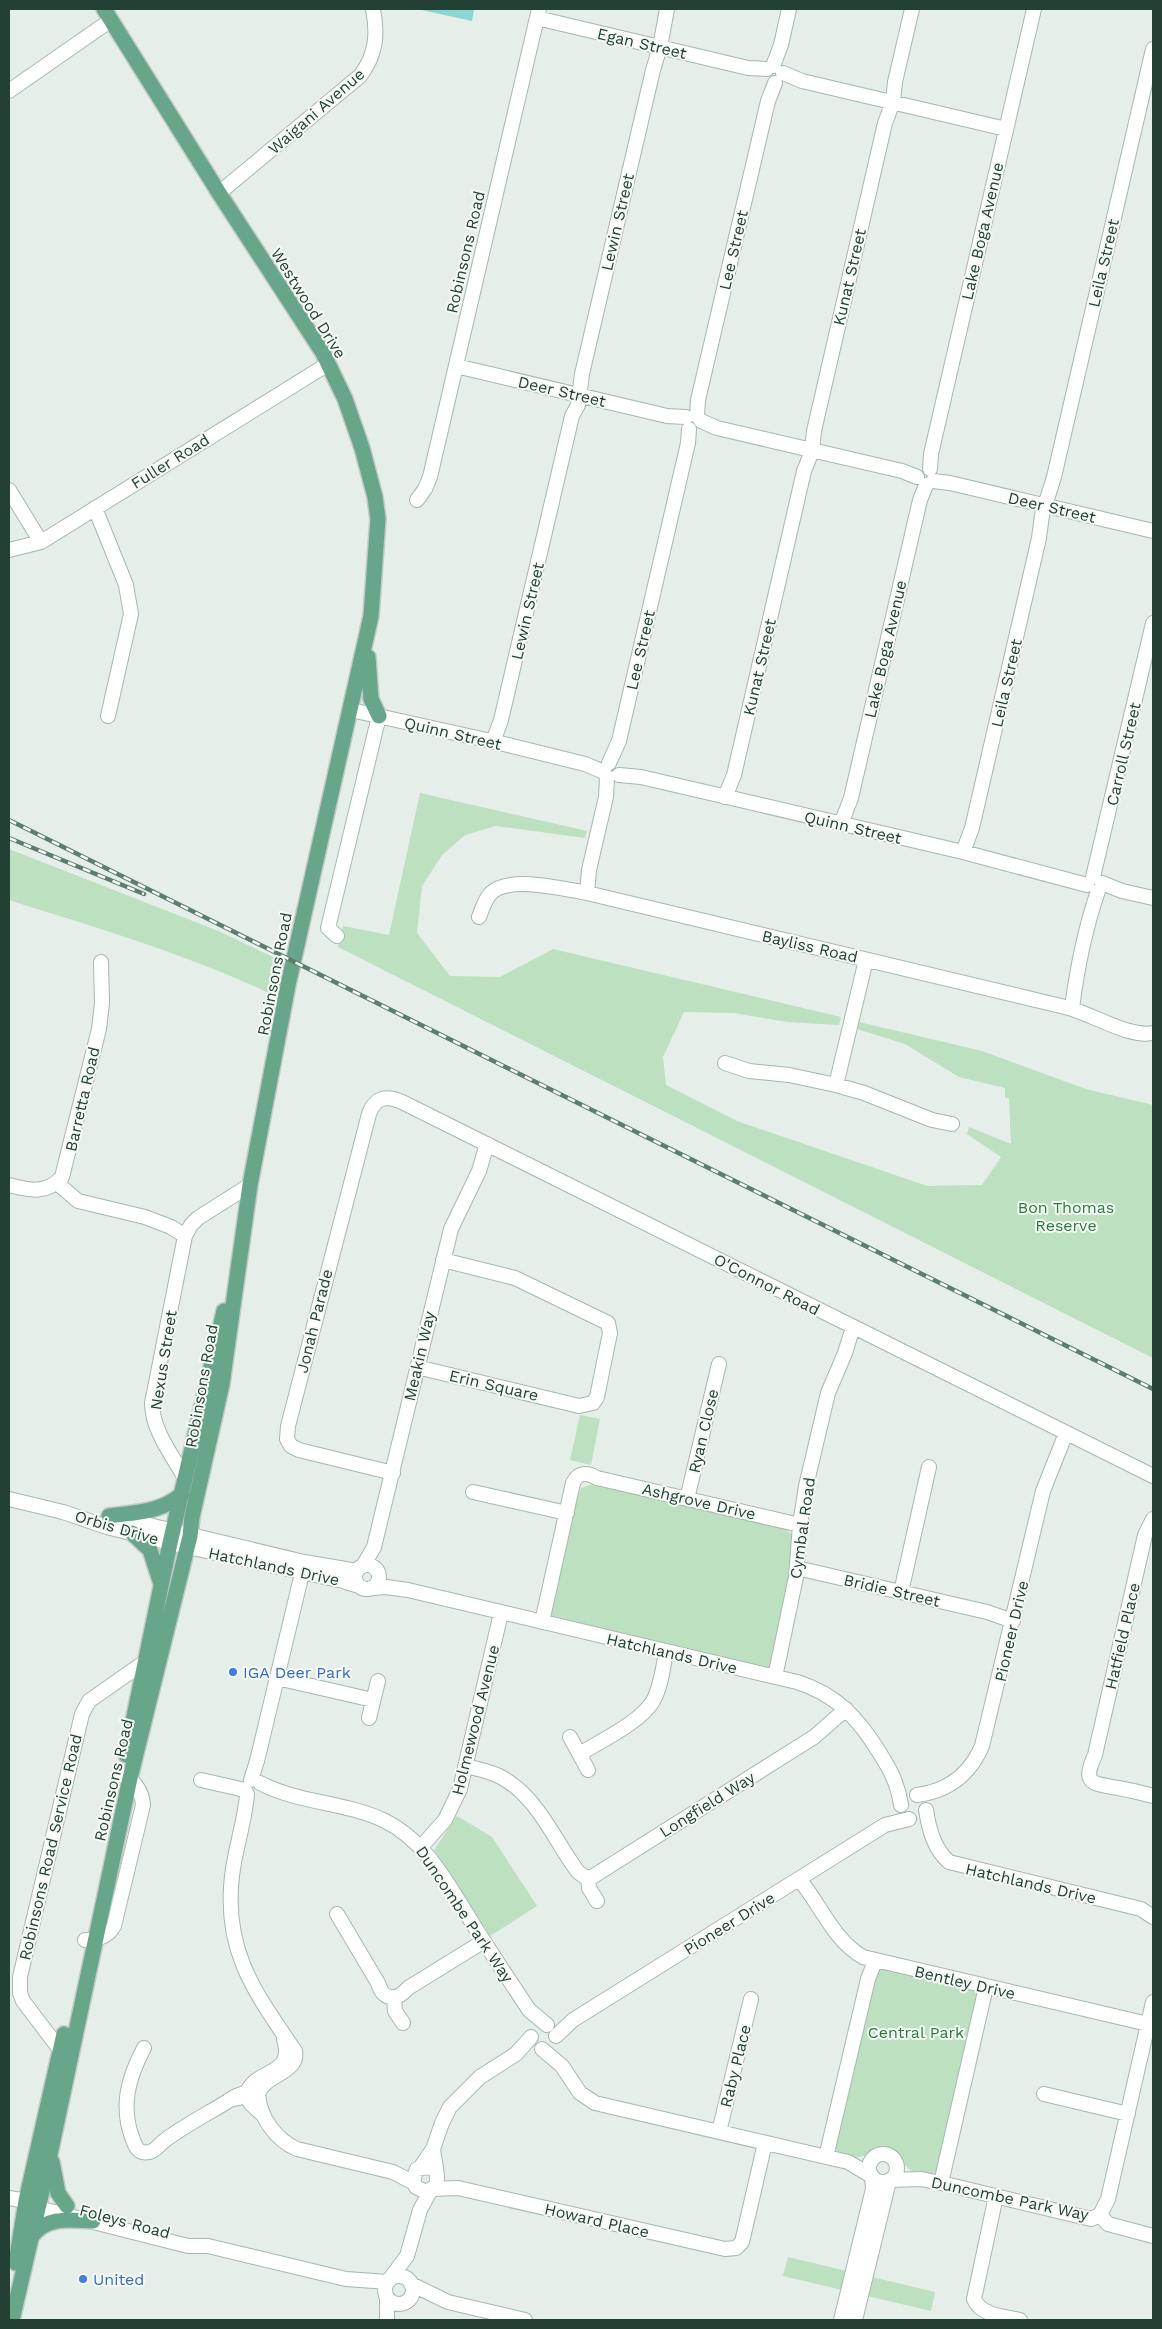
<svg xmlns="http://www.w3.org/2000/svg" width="1162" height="2329" viewBox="0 0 1162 2329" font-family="'Work Sans',sans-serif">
<rect width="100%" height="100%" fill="#e5eee8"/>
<path fill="#bde0c0" d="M 420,793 L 587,831 L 585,838 L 496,826 L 465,835 L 442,855 L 422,886 L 417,933 L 450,976 L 500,977 L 553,949 L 841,1017 L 839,1025 L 787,1022 L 734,1013 L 684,1012 L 663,1057 L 666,1085 L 737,1121 L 927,1186 L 982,1185 L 1001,1157 L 967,1134 L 969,1127 L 1011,1144 L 1009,1098 L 1005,1098 L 1005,1088 L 959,1077 L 905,1044 L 857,1029 L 859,1022 L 982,1051 L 1086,1089 L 1153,1105 L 1153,1358 L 338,947 L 343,926 L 389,935 Z
M 9,849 L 221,932 L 279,960 L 269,993 C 186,954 97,928 9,900 Z
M 580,1415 L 600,1419 L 591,1465 L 570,1460 Z
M 593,1484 L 784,1528 L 793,1536 L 791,1578 L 771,1668 L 765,1670 L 553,1619 L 550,1613 L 578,1494 L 581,1488 Z
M 457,1816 L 492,1837 L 537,1906 L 490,1936 L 434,1850 Z
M 887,1968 L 971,1989 L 979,1996 L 938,2170 C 913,2189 903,2155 889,2152 C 875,2148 837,2173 835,2143 L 877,1971 Z
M 788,2257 L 935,2292 L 931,2311 L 783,2276 Z"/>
<path fill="#8bd5d4" d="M 417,9 L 474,9 L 472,21 Z"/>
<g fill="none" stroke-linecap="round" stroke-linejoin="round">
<g stroke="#a7b7ae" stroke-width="16">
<path id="minor" d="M 537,18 L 748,68 L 767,69
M 773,66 L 781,45 L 789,9
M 783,73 L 802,81 L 1006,129
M 9,91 L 111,20
M 219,193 L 360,76 C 376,55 378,35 373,9
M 456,366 L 667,416 L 686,417
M 697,416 L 698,400 L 768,101 L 775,83
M 701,421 L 717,428 L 902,471 L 917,477
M 930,469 L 931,454 L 1034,9
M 933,481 L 950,483 L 1153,531
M 9,490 L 41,542
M 417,500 L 425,489 L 430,477 L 539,9
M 95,508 L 126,585 L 131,614 L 108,716
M 9,550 L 41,542 L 328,364
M 351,710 L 500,743 L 585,764 L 604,772
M 493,742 L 501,720 L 572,416 L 578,405 L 582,374 L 653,70 L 660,47 L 667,9
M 609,763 L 619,741 L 688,443 L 689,429
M 619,775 L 641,777 L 963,852 L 1087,885
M 725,797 L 734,775 L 804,471 L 812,451 L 814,431 L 885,123 L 893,102 L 895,82 L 912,9
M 841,824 L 851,798 L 920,500 L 926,485
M 963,852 L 972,828 L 1039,538 L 1042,515 L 1054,477 L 1153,49
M 1093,877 L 1153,623
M 1102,883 L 1122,891 L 1153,898
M 587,893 L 589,870 L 606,797 L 607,777
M 479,917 C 482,909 485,899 491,893 C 510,875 563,889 587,893 L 1065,1007 C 1091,1013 1128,1038 1153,1033
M 337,936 L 328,928 L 379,716
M 1072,1008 C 1077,969 1085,929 1098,891
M 725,1063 L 749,1071 L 789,1075 L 836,1085 L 864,1093 L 932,1120 L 952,1124
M 836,1085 L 866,960
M 57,1183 L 78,1201 L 145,1217 L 171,1227 L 185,1236
M 9,1185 C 29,1190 46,1195 62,1177 L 99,1029 L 102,1003 L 101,962
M 417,1367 L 579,1406 L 593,1403 L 597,1397 L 610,1333 L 608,1323 L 515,1278 L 443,1260
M 393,1473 L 299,1450 L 291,1446 L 287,1439 L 288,1426 L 369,1114 C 375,1097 386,1095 402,1102 L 1153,1476
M 185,1478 C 172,1455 152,1430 152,1403 L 185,1236 L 191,1225 L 198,1218 L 250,1185
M 473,1492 L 567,1513
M 9,1499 L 63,1512 L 107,1527 L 170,1543 L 343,1581 L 359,1586
M 687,1499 L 719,1364
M 111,1516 L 304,1562 L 357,1571
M 1153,1519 L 1145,1535 L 1095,1755 C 1081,1786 1094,1783 1118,1788 C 1130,1790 1142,1793 1153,1796
M355 1577a12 12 0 1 1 24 0a12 12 0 1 1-24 0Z
M 363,1566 L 374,1547 L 451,1229 L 479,1171 L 487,1144
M 797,1568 L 987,1612 L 1013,1621
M 373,1588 L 386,1587 L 408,1590 L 797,1682 C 836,1694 858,1718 879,1752 C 890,1769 898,1784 901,1805
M 901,1592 L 929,1467
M 542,1622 L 573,1483 C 578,1472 587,1472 597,1478 L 800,1525
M 775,1677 L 796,1577 L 800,1525 L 806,1486 L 828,1393 L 845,1353 L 853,1327
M 277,1678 L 373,1700
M 369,1718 L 378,1681
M 570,1737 L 588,1770
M 580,1754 C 600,1741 641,1722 653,1701 C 661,1687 663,1668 666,1652
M 466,1766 C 477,1769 489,1771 499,1776 C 537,1795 554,1840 578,1872 L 585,1877 L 592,1877 L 814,1737 L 846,1709
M 201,1780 L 245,1790
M 251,1780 L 257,1761 L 304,1565
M 260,1783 C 298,1803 344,1802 383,1820 C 427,1841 448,1885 473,1924 C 491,1953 510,1981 529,2010 L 547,2025
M 917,1795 C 948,1791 970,1774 982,1746 L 1043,1491 L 1066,1433
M 926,1810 C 929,1829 934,1849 949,1862 L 1141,1909 L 1153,1917
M 421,1847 L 445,1820 L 460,1789 L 501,1613
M 588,1877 L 589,1888 L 597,1901
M 799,1879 C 821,1905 833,1940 863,1957 L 1148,2024
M 337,1914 L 378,1983 C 383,2000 396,2002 408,1988 L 484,1941
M 85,1940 C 97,1940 108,1937 114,1926 L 143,1805 C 142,1791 134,1779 121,1775
M 394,1998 L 395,2011 L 403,2023
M 556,2036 L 573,2020 L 885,1825 L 909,1819
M 144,2048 C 128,2078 120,2107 133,2140 C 136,2148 139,2154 149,2152 C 155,2151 159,2145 164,2141 C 186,2124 212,2112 236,2096 L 247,2092 C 258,2067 295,2077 284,2039
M 542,2049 L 562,2066 L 580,2093 L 595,2103 L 848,2162 L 870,2175
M 61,2051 L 23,2001 L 20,1993 L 20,1977 L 82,1714 L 89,1701 L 146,1661
M 1044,2094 L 1128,2114
M 229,2100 L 258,2094 C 265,2073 299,2074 295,2051 C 256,1994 223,1951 232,1876 C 235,1848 245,1822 247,1794
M 264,2116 L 250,2103 L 247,2092 L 258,2094 C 260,2118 276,2140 297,2149 L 393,2172 L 414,2183
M 719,2132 L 751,1999
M 433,2149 C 434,2159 439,2178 436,2186 L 426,2192 L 416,2187 L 413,2180 L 417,2169 L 428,2167 L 435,2170
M869 2168a14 14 0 1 1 28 0a14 14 0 1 1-28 0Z
M 826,2157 L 868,1979 L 875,1961
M 420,2168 L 433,2149 L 442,2123 L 450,2107 L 480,2077 L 516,2054 L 531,2037
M 891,2180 L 921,2179 L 941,2183 L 1091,2219 L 1100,2215 L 1108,2224 L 1153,2236
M 941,2183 L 986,1987
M 433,2189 L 458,2188 L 725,2249 L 736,2248 L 742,2242 L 765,2143
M 996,2196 L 974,2299 C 981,2316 1004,2316 1020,2320
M 9,2198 L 26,2201 L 37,2200
M 29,2203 L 38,2208 L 188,2246 L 208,2246 L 346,2279 L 388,2282
M 1100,2215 L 1108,2199 L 1153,2002
M385 2290a14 14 0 1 1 28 0a14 14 0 1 1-28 0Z
M 389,2280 L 407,2256 L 420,2210 L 430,2191
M 411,2284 L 448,2302 L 525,2320
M 387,2320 L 387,2297
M 841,2320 L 873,2189 L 872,2177
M 855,2320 L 889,2181"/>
</g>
<g stroke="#c1cac6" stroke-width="18">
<path id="major" d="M 368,657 L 371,699 L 379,716
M 109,1516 C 136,1512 160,1513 182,1494
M 132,1533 L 150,1550 L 161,1584
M 126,1755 L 170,1543 L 224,1311
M 52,2162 L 58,2193 L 67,2206
M 32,2236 C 47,2216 70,2220 93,2221
M 16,2263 L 26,2201 L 64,2034
M 12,2320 L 43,2187 L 130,1778 L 190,1536 L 192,1517 L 222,1384 L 250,1185 L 288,985 L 371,616 L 378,519 L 375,497 L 362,448 L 345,399 L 323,353 L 219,193 L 104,9"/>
</g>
<use href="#minor" stroke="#fff" stroke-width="14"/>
<use href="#major" stroke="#67a68b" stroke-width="15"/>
<g stroke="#5d7d6f" stroke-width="4.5">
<path id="rail" d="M 9,820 L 1153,1389
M 9,838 L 144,894"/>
</g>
<use href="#rail" stroke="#f6faf7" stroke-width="2.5" stroke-dasharray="8" stroke-linecap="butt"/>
</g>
<g fill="#3f7fe0" stroke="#f6faf7" stroke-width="2">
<circle cx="233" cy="1672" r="5"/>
<circle cx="83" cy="2279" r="5"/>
</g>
<g text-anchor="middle" stroke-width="4" stroke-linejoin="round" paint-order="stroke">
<g font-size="16" fill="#224134" stroke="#f6faf7">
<text transform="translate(642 43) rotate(13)" y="6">Egan Street</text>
<text transform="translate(316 111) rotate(-41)" y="6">Waigani Avenue</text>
<text transform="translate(617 222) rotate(-77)" y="6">Lewin Street</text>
<text transform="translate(982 231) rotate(-77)" y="6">Lake Boga Avenue</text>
<text transform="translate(733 250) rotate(-77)" y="6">Lee Street</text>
<text transform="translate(465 252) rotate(-77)" y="6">Robinsons Road</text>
<text transform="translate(1103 263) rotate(-77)" y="6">Leila Street</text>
<text transform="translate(849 277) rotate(-77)" y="6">Kunat Street</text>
<text transform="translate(309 303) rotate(58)" y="6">Westwood Drive</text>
<text transform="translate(562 391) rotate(13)" y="6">Deer Street</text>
<text transform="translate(170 461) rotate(-32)" y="6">Fuller Road</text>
<text transform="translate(1052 507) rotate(13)" y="6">Deer Street</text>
<text transform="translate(527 611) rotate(-77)" y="6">Lewin Street</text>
<text transform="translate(885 649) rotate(-77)" y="6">Lake Boga Avenue</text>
<text transform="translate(640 650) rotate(-77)" y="6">Lee Street</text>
<text transform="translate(759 667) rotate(-77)" y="6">Kunat Street</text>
<text transform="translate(1006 683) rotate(-77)" y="6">Leila Street</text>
<text transform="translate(453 733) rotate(13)" y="6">Quinn Street</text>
<text transform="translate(1123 754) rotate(-77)" y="6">Carroll Street</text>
<text transform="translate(853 827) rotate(13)" y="6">Quinn Street</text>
<text transform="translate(810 946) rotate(13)" y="6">Bayliss Road</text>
<text transform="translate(274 974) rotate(-79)" y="6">Robinsons Road</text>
<text transform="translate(82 1099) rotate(-77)" y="6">Barretta Road</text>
<text transform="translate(767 1284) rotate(27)" y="6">O'Connor Road</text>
<text transform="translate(314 1321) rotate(-76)" y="6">Jonah Parade</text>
<text transform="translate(419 1356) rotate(-77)" y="6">Meakin Way</text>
<text transform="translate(163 1360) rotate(-81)" y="6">Nexus Street</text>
<text transform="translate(494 1385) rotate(13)" y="6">Erin Square</text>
<text transform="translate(201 1386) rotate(-80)" y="6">Robinsons Road</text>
<text transform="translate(703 1431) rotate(-77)" y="6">Ryan Close</text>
<text transform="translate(699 1501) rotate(13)" y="6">Ashgrove Drive</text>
<text transform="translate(117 1527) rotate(16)" y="6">Orbis Drive</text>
<text transform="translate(802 1528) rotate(-82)" y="6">Cymbal Road</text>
<text transform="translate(274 1566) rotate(12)" y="6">Hatchlands Drive</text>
<text transform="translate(892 1590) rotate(13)" y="6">Bridie Street</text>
<text transform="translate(1011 1631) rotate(-77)" y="6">Pioneer Drive</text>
<text transform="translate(1122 1636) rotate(-77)" y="6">Hatfield Place</text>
<text transform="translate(672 1653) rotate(13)" y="6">Hatchlands Drive</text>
<text transform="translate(475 1720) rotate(-76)" y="6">Holmewood Avenue</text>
<text transform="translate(113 1780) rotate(-77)" y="6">Robinsons Road</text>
<text transform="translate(707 1804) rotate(-32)" y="6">Longfield Way</text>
<text transform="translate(50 1847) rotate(-77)" y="6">Robinsons Road Service Road</text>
<text transform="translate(1031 1883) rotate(13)" y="6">Hatchlands Drive</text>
<text transform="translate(465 1914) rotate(56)" y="6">Duncombe Park Way</text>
<text transform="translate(729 1923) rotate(-32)" y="6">Pioneer Drive</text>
<text transform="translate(965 1982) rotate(13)" y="6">Bentley Drive</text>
<text transform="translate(735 2066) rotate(-76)" y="6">Raby Place</text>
<text transform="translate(1010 2198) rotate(12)" y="6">Duncombe Park Way</text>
<text transform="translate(597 2220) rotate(13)" y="6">Howard Place</text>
<text transform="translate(125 2221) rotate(15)" y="6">Foleys Road</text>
</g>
<g font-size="16" fill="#2a7b3c" stroke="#f6faf7">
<text x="1066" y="1213">Bon Thomas<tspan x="1066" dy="18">Reserve</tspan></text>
<text x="916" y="2038">Central Park</text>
</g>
<g font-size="16" fill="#366cbe" stroke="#f6faf7" text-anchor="start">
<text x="243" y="1678">IGA Deer Park</text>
<text x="93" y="2285">United</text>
</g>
</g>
<rect width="1162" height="2329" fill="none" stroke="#224134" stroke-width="20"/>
</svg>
